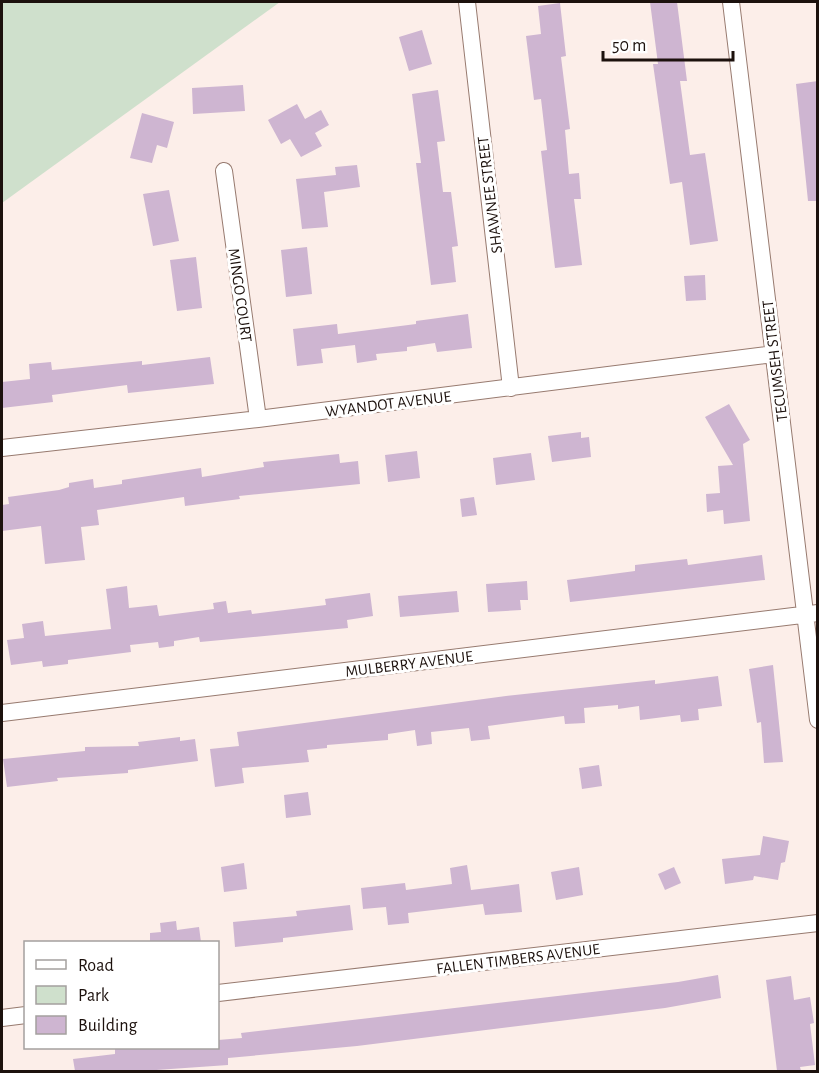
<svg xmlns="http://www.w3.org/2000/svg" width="819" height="1073" viewBox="0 0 819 1073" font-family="'Alegreya Sans',sans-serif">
<rect width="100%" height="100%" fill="#fceee9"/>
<path fill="#cfe0cc" d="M 2,2 L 280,2 L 2,203 Z"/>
<path fill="#ceb5d1" d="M 650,2 L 677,2 L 687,81 L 680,81 L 690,155 L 705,153 L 718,241 L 690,245 L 682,182 L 670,184 L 653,64 L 658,64 Z
M 560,3 L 566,56 L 561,57 L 570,129 L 565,130 L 569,174 L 579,173 L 581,199 L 574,199 L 582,265 L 555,268 L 541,151 L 547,150 L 541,99 L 534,100 L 526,36 L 541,34 L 538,6 Z
M 422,30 L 432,64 L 409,71 L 399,37 Z
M 818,81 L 818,201 L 808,201 L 796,84 Z
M 243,85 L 245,111 L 193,114 L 192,88 Z
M 438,90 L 445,141 L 437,142 L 443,192 L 451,192 L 458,246 L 452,247 L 456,282 L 431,285 L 416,163 L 421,163 L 412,94 Z
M 297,104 L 305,119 L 321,110 L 329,125 L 315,133 L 322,146 L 301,157 L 290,139 L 281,144 L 268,120 Z
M 142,113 L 174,122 L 167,148 L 157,145 L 152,163 L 130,158 Z
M 357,165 L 360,187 L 324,192 L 328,227 L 302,229 L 296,179 L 336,175 L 335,167 Z
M 169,190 L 179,241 L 153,246 L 143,194 Z
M 307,247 L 312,294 L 286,297 L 281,250 Z
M 196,257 L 202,308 L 177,311 L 170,260 Z
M 705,275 L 706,300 L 686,301 L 684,276 Z
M 468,314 L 472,348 L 437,352 L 435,343 L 407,347 L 407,351 L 376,354 L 377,360 L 357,363 L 355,345 L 321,349 L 323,363 L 297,366 L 293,329 L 337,324 L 338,334 L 416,324 L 416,321 Z
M 210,357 L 214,384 L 128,393 L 127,385 L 52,395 L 53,402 L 2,408 L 2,382 L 30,379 L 29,364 L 51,362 L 52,370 L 142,361 L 142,365 Z
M 729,404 L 750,440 L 743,444 L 750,521 L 724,524 L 723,510 L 707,512 L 706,494 L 720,493 L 718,466 L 733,465 L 705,417 Z
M 581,432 L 581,438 L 589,437 L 591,457 L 552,462 L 548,436 Z
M 417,451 L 420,478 L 388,482 L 385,455 Z
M 531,453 L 535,480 L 496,485 L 493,458 Z
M 339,454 L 340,463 L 358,461 L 360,484 L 239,496 L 240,499 L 185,506 L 184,497 L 97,510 L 99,525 L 81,527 L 85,560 L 45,564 L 41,526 L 2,531 L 2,505 L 9,504 L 8,497 L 59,490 L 69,487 L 69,483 L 93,479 L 94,488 L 122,484 L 122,480 L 201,468 L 202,477 L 264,467 L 263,462 Z
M 474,497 L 477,515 L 462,517 L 460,499 Z
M 762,555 L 765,580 L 570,602 L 567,580 L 635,571 L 635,565 L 687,559 L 688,565 Z
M 527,581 L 528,600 L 520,600 L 521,610 L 488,612 L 486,584 Z
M 127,586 L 129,608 L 157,605 L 159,616 L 214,609 L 213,603 L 226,601 L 228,613 L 251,610 L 252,614 L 326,605 L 325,599 L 370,593 L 373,616 L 347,620 L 348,628 L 200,642 L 199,637 L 174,641 L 174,646 L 159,648 L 158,642 L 130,645 L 131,652 L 68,660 L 68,664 L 43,667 L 42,661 L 11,665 L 7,640 L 24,638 L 22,624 L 43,621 L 45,636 L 111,629 L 106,589 Z
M 457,591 L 459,612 L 400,617 L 398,596 Z
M 773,665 L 783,762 L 764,763 L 761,722 L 757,723 L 749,669 Z
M 718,676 L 722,706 L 698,709 L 699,720 L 681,722 L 680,715 L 640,720 L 639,706 L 618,709 L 618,705 L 584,708 L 585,723 L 565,724 L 564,716 L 488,726 L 490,739 L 471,741 L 469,728 L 431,732 L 432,744 L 417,746 L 415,730 L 388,734 L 388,740 L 327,745 L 327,748 L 307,750 L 309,762 L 242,768 L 244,783 L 215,787 L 210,749 L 239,746 L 237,732 L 506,696 L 655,680 L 655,684 Z
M 180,737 L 180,741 L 195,739 L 198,761 L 128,770 L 128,773 L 57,778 L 58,781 L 7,787 L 3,759 L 85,751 L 85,747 L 139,746 L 138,742 Z
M 599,765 L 602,786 L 582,789 L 579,768 Z
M 308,792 L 311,815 L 286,818 L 284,795 Z
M 763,836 L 789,841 L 785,862 L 781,863 L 778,880 L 754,876 L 753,880 L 725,884 L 722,859 L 760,855 Z
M 244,863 L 247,889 L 224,892 L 221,867 Z
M 467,865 L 471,890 L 519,884 L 522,912 L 485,915 L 483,904 L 408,913 L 409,923 L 388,925 L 386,907 L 363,909 L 361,888 L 405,883 L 406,890 L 452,884 L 450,868 Z
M 579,867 L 583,895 L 556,900 L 551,872 Z
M 674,867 L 681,883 L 665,890 L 658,874 Z
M 350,905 L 353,930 L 283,938 L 283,942 L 235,947 L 233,922 L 297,916 L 296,911 Z
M 176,921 L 177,930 L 199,927 L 201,942 L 150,942 L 150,933 L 161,932 L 160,923 Z
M 718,975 L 721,998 L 665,1008 L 357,1046 L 228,1058 L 228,1065 L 142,1071 L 75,1071 L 73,1059 L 115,1054 L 115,1049 L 132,1047 L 218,1047 L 218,1040 L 242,1038 L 241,1033 L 678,982 Z
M 791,976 L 794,1000 L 810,997 L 814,1023 L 810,1024 L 815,1065 L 800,1067 L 801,1071 L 777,1071 L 766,980 Z"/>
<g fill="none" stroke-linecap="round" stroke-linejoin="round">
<g stroke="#977a6f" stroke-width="18">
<path id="street" d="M 467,2 L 511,388
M 731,2 L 818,720
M 224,171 L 258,419
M 2,448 L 258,419 L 774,354
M 2,713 L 818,613
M 218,993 L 818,923
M 2,1018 L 26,1015"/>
</g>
<use href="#street" stroke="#fff" stroke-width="16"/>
</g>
<g text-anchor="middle" stroke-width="6" stroke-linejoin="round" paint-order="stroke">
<g font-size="16" fill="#1c110d" stroke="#fff">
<text transform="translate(489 195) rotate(-97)" y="6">SHAWNEE STREET</text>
<text transform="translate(241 295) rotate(82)" y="6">MINGO COURT</text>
<text transform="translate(774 361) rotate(-97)" y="6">TECUMSEH STREET</text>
<text transform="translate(388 403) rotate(-7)" y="6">WYANDOT AVENUE</text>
<text transform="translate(409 663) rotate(-7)" y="6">MULBERRY AVENUE</text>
<text transform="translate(518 958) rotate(-7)" y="6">FALLEN TIMBERS AVENUE</text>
</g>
</g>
<rect width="819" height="1073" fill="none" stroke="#1c110d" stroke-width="6"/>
<rect x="24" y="941" width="195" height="108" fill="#ffffff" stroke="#a4a09e" stroke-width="1.5"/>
<rect x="36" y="960" width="30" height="9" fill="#ffffff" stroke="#a4a09e" stroke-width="1.5"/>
<text x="78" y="971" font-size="18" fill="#1c110d">Road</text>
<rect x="36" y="986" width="30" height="18" fill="#cfe0cc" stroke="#a4a09e" stroke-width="1.5"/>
<text x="78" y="1001" font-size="18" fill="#1c110d">Park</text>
<rect x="36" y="1016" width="30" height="18" fill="#ceb5d1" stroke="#a4a09e" stroke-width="1.5"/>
<text x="78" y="1031" font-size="18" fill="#1c110d">Building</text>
<path d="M603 51v9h130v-9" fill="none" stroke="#1c110d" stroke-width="3"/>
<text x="612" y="51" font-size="18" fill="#1c110d" stroke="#ffffff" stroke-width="4.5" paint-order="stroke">50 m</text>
</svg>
